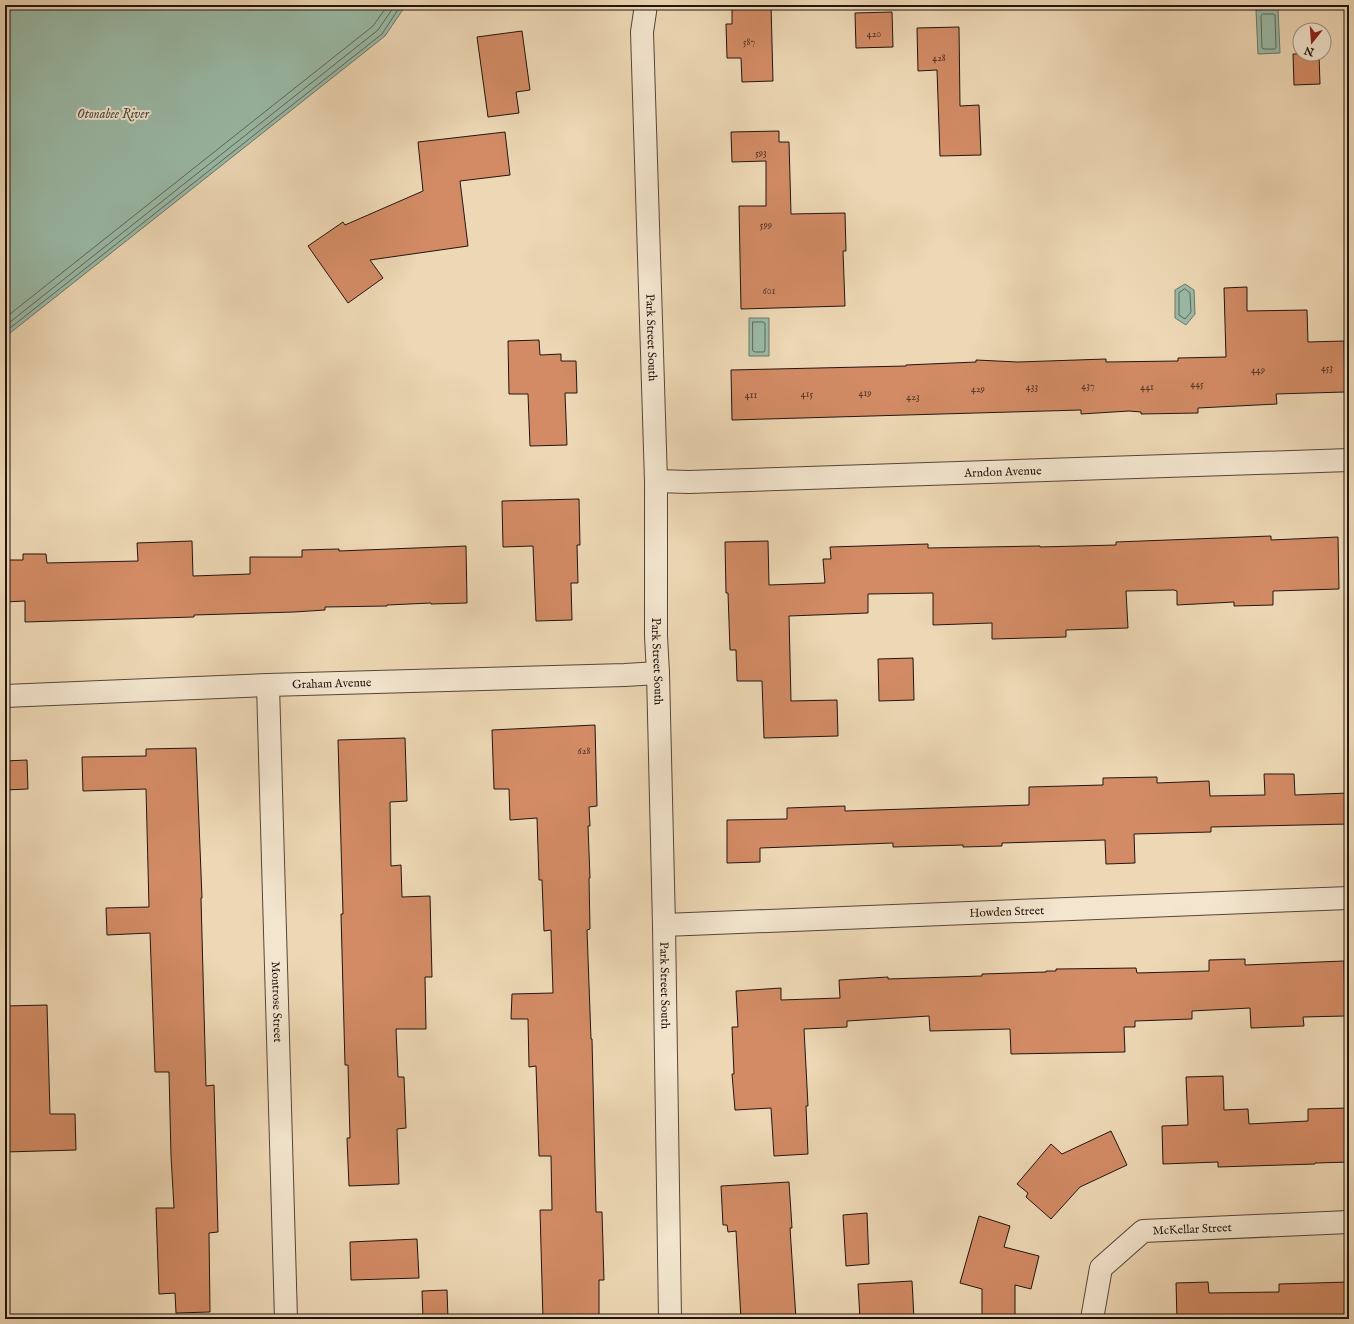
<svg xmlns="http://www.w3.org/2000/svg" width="1354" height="1324" viewBox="0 0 1354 1324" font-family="'IM FELL English',serif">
<rect width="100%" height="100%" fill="#edd7b4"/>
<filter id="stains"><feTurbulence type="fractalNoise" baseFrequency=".005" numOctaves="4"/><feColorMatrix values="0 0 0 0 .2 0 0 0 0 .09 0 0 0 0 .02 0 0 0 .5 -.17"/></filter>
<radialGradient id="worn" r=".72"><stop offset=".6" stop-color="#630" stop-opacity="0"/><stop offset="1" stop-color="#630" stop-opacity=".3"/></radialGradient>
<path fill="#9abaa7" stroke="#6a786b" d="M 5,5 L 406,5 L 385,36 L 5,337 Z
M 1278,9 L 1280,53 L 1258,54 L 1256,10 Z
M 1185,284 L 1194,290 L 1195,314 L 1186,325 L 1175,318 L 1175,290 Z
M 749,318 L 769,318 L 769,356 L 749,356 Z"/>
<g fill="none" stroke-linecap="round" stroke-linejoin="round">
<path stroke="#5e685c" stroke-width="1" d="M 1263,14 L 1273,14 L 1275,15 L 1276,47 L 1275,49 L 1264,49 L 1262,48 L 1261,16 Z
M 1185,289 L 1190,293 L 1191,312 L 1185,319 L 1179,315 L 1179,293 Z
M 5,318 L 373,26 L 388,5
M 753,322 L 763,322 L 765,323 L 765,350 L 764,352 L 755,352 L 753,351 Z
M 5,326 L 378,30 L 395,5
M 5,332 L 382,34 L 401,5"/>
</g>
<path fill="#d28b65" stroke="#221610" d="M 732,5 L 771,5 L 773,81 L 742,82 L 741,58 L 727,58 L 726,24 L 732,24 Z
M 892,12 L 893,47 L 856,48 L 855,13 Z
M 959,27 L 960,106 L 979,105 L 981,155 L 940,156 L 937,70 L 918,71 L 917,28 Z
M 522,31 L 530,90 L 516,92 L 519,113 L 488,117 L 477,37 Z
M 1293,54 L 1319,54 L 1320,84 L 1294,85 Z
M 779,131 L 779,142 L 789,142 L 791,214 L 845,213 L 846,251 L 843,251 L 845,306 L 741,309 L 739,206 L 766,206 L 766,161 L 732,162 L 731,132 Z
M 505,132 L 510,175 L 460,181 L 468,246 L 370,260 L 383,278 L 348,303 L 308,246 L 343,222 L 345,225 L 423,191 L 418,142 Z
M 1247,287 L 1247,311 L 1307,310 L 1308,342 L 1344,341 L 1345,392 L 1276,394 L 1277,404 L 1198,408 L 1198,413 L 1141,414 L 1141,412 L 1129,411 L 1081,414 L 1081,410 L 732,420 L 731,370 L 906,366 L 906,365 L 976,362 L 976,360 L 1018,362 L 1106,359 L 1106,362 L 1178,361 L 1178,358 L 1226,357 L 1224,288 Z
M 539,340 L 540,355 L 561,354 L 561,361 L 576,361 L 577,393 L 565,393 L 567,445 L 530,446 L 528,394 L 509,394 L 508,341 Z
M 579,499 L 580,545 L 577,545 L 578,583 L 571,583 L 572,620 L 536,621 L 533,546 L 503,547 L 502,501 Z
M 1271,536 L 1271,540 L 1338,537 L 1339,589 L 1273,591 L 1273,605 L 1234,606 L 1234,602 L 1177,605 L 1177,591 L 1174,590 L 1126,591 L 1128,628 L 1066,630 L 1066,637 L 992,639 L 992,623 L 933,625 L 933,593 L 868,594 L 868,613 L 789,616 L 791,701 L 837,700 L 838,736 L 764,738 L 762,681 L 737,681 L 736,650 L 730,650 L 728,593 L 726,593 L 725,542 L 768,541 L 769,585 L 825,583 L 823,559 L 831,559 L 830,547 L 928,544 L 928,548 L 1040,546 L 1040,547 L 1116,545 L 1116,542 Z
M 192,541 L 193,576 L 250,574 L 250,557 L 302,557 L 302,550 L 339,549 L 339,551 L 466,546 L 467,603 L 431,604 L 431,603 L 387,605 L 387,606 L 325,607 L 325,610 L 294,612 L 194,615 L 194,617 L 25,622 L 25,601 L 5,602 L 5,560 L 23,560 L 23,554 L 46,554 L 47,563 L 138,561 L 137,543 Z
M 913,658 L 914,700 L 879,701 L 878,659 Z
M 595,725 L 597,806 L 589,807 L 590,826 L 588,826 L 590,878 L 589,878 L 590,929 L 587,930 L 591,1039 L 592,1039 L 596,1212 L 602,1212 L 604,1280 L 599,1280 L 599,1319 L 543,1319 L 540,1210 L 552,1210 L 551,1156 L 539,1156 L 536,1066 L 529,1067 L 528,1019 L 511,1019 L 512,994 L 553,993 L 551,930 L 544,931 L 542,880 L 539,880 L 537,818 L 510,820 L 509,789 L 494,789 L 492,730 Z
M 405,738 L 407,801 L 390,802 L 391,866 L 401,865 L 402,897 L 430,896 L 432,977 L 425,977 L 426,1029 L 396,1029 L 398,1077 L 404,1077 L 406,1128 L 397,1129 L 399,1184 L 349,1186 L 347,1138 L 350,1138 L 348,1065 L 345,1065 L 341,914 L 343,914 L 338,740 Z
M 196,748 L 202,898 L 201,898 L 206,1086 L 214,1085 L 218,1232 L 209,1233 L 210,1312 L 176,1313 L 175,1293 L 159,1294 L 156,1208 L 174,1208 L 171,1156 L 169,1072 L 155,1072 L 150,933 L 107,935 L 106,908 L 149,907 L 146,789 L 83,791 L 82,757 L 146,756 L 146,749 Z
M 27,760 L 28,789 L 5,790 L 5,761 Z
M 1264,774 L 1294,774 L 1295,795 L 1349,793 L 1349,824 L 1211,827 L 1211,832 L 1134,834 L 1135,863 L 1106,864 L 1105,840 L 1002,843 L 1002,846 L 963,847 L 963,845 L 893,847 L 893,843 L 760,848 L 760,862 L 727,863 L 727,820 L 787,819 L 787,808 L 845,806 L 845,811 L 1029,805 L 1029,787 L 1103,785 L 1103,778 L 1157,777 L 1157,783 L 1209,781 L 1210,796 L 1265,795 Z
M 1245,959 L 1245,965 L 1344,961 L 1345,1016 L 1303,1017 L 1304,1026 L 1251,1028 L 1250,1008 L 1192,1011 L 1192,1019 L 1135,1021 L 1135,1027 L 1124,1027 L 1125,1052 L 1011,1054 L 1010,1029 L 930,1031 L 929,1016 L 847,1021 L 847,1027 L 804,1029 L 808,1106 L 806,1106 L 808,1154 L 774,1156 L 771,1108 L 735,1110 L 732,1074 L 734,1074 L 732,1027 L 738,1027 L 736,991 L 781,988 L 781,1000 L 840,998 L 839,980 L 888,977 L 888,979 L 982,976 L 982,974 L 1046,972 L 1046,971 L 1056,971 L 1056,969 L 1136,968 L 1137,973 L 1209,971 L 1209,960 Z
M 47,1005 L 50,1114 L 75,1114 L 76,1150 L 5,1152 L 5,1006 Z
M 1223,1076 L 1224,1110 L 1248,1109 L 1249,1124 L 1308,1121 L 1308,1109 L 1349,1108 L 1349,1162 L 1315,1163 L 1315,1164 L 1218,1167 L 1218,1162 L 1163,1164 L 1162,1126 L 1188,1125 L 1186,1077 Z
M 1111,1131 L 1127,1165 L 1080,1187 L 1051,1219 L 1026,1197 L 1028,1193 L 1017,1184 L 1051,1144 L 1062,1154 Z
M 789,1182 L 792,1228 L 790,1228 L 796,1319 L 741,1319 L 736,1231 L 728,1232 L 727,1225 L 723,1225 L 721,1186 Z
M 867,1213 L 869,1264 L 846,1266 L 843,1215 Z
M 979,1216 L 1010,1226 L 1004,1247 L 1039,1256 L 1031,1289 L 1015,1285 L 1015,1319 L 982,1319 L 982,1289 L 960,1283 Z
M 417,1239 L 419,1278 L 351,1280 L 350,1242 Z
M 912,1281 L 914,1319 L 860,1319 L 858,1284 Z
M 1208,1282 L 1209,1293 L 1279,1292 L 1279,1284 L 1349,1282 L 1349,1319 L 1177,1319 L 1176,1283 Z
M 447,1290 L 448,1319 L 423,1319 L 422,1291 Z"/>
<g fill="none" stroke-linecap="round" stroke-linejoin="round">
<g stroke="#554639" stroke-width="24">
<g id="minor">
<path id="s1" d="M 656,481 L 689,482 L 1349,460"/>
<path id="s2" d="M 268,685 L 286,1319"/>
<path id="s3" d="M 5,696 L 268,685 L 625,675 L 658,673"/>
<path id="s4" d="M 664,925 L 1349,898"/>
<path id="s5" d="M 1092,1319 L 1101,1268 L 1143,1231 L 1349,1222"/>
</g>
</g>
<g stroke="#554639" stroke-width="24">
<g id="tertiary">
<path id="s6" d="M 646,5 L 642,32 L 656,481 L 656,636 L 658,673 L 664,925 L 670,1319"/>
</g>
</g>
<use href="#minor" stroke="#f3e5ce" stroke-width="22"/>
<use href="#tertiary" stroke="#f3e5ce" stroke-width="22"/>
</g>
<g text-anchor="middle" stroke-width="4" stroke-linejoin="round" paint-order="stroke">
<g font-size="10" fill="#4e3325">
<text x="874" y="37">420</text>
<text x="749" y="45">587</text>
<text x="939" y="61">428</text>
<text x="761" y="156">593</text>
<text x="766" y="228">599</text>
<text x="769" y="294">601</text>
<text x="1327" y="371">453</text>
<text x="1258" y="373">449</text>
<text x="1197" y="387">445</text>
<text x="1088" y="389">437</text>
<text x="1032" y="390">433</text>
<text x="1147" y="390">441</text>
<text x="978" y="392">429</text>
<text x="865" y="396">419</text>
<text x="807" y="397">415</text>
<text x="751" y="398">411</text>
<text x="913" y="400">423</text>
<text x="584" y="754">628</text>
</g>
<g font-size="12" fill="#221610" stroke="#f3e5ce">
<text dy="4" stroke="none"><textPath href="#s6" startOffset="333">Park Street South</textPath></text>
<text dy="4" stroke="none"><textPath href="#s1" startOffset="347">Arndon Avenue</textPath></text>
<text dy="4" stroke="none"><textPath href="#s6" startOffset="657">Park Street South</textPath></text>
<text dy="4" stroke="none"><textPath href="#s3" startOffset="327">Graham Avenue</textPath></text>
<text dy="4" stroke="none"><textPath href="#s4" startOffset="343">Howden Street</textPath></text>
<text dy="4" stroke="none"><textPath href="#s6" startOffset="981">Park Street South</textPath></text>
<text dy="4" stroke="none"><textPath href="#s2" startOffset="317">Montrose Street</textPath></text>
<text dy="4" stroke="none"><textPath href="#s5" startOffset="157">McKellar Street</textPath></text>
</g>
<g font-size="13" font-style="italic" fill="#4c4f45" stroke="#f3e5ce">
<text x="113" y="118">Otonabee River</text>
</g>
</g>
<rect width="1354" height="1324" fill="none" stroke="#edd7b4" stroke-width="20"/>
<rect x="6" y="6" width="1342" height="1312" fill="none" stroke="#221610" stroke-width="2"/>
<rect x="10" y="10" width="1334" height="1304" fill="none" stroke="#221610"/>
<g transform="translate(1312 42) rotate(197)"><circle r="19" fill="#f3e5ce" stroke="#9f9282"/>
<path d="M0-3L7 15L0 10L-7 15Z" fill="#8f2418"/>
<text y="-6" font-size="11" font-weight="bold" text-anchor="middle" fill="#221610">N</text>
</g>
<rect width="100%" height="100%" filter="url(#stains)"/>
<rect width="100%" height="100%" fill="url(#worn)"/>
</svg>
